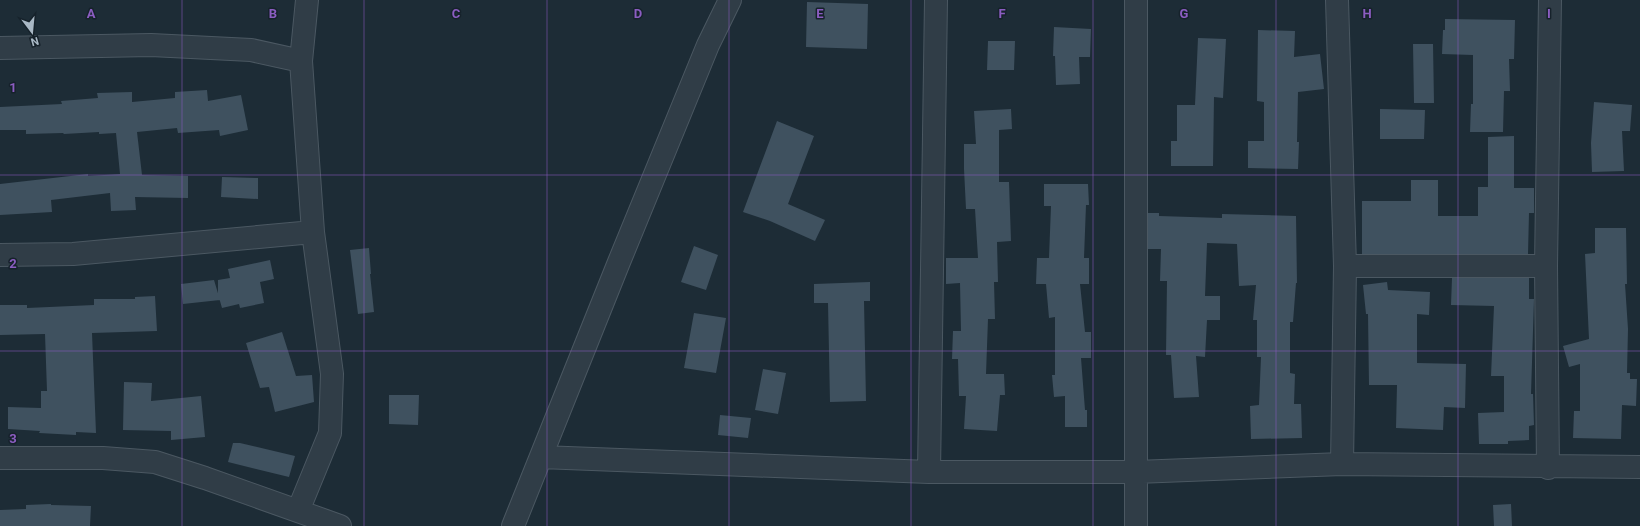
<svg xmlns="http://www.w3.org/2000/svg" width="1640" height="526" viewBox="0 0 1640 526" font-family="Roboto,sans-serif">
<rect width="100%" height="100%" fill="#1d2c36"/>
<path fill="#3f515f" d="M 807,2 L 868,4 L 867,49 L 806,47 Z
M 1445,19 L 1515,20 L 1514,59 L 1509,59 L 1510,91 L 1504,91 L 1503,132 L 1470,132 L 1471,104 L 1473,104 L 1473,55 L 1442,54 L 1443,30 L 1445,30 Z
M 1054,27 L 1091,29 L 1090,57 L 1079,57 L 1080,84 L 1056,85 L 1055,56 L 1053,56 Z
M 1258,30 L 1295,31 L 1294,57 L 1320,54 L 1324,89 L 1298,92 L 1297,142 L 1299,142 L 1298,169 L 1248,168 L 1248,141 L 1264,141 L 1264,102 L 1257,101 Z
M 1198,38 L 1226,39 L 1223,98 L 1214,97 L 1213,166 L 1171,166 L 1171,141 L 1177,141 L 1177,105 L 1195,105 Z
M 988,41 L 1015,41 L 1014,70 L 987,70 Z
M 1413,44 L 1433,44 L 1434,103 L 1414,103 Z
M 207,90 L 208,101 L 241,95 L 248,130 L 220,136 L 219,130 L 178,133 L 177,128 L 137,132 L 142,175 L 188,176 L 188,198 L 135,197 L 136,210 L 111,211 L 110,193 L 51,200 L 52,212 L 0,215 L 0,184 L 88,174 L 88,176 L 120,174 L 116,133 L 99,134 L 99,132 L 64,134 L 63,133 L 26,134 L 26,130 L 0,130 L 0,107 L 62,104 L 61,101 L 98,98 L 97,93 L 132,92 L 132,102 L 175,98 L 175,92 Z
M 1594,102 L 1632,105 L 1630,131 L 1622,131 L 1624,171 L 1592,172 L 1591,143 Z
M 1011,109 L 1012,129 L 999,130 L 999,182 L 1009,182 L 1011,241 L 997,242 L 998,282 L 994,282 L 995,319 L 988,319 L 986,374 L 1004,374 L 1005,395 L 1000,395 L 997,431 L 964,429 L 966,396 L 959,396 L 958,359 L 952,359 L 953,331 L 961,331 L 960,283 L 946,284 L 946,258 L 978,258 L 975,209 L 966,209 L 964,169 L 964,144 L 976,144 L 974,111 Z
M 1380,109 L 1425,110 L 1424,139 L 1380,139 Z
M 777,121 L 814,136 L 788,204 L 825,220 L 815,241 L 770,221 L 743,212 Z
M 1514,136 L 1514,188 L 1534,188 L 1534,213 L 1529,213 L 1528,254 L 1362,254 L 1362,201 L 1411,201 L 1411,180 L 1438,180 L 1438,216 L 1478,216 L 1478,187 L 1488,187 L 1488,137 Z
M 222,177 L 258,178 L 258,199 L 221,197 Z
M 1044,184 L 1088,184 L 1089,205 L 1086,205 L 1084,258 L 1089,258 L 1089,284 L 1080,284 L 1085,332 L 1091,332 L 1091,358 L 1081,358 L 1085,410 L 1087,410 L 1087,427 L 1065,427 L 1065,396 L 1054,397 L 1052,375 L 1055,375 L 1055,317 L 1049,318 L 1046,284 L 1036,284 L 1037,258 L 1049,258 L 1051,206 L 1044,206 Z
M 1148,213 L 1159,213 L 1159,216 L 1222,218 L 1222,214 L 1296,216 L 1297,283 L 1296,283 L 1293,322 L 1290,322 L 1290,373 L 1295,374 L 1294,404 L 1301,404 L 1302,438 L 1251,439 L 1250,406 L 1259,405 L 1261,357 L 1257,357 L 1257,320 L 1253,320 L 1256,285 L 1239,286 L 1237,244 L 1207,243 L 1205,296 L 1220,296 L 1220,320 L 1207,320 L 1205,357 L 1196,356 L 1199,397 L 1174,398 L 1171,355 L 1166,355 L 1167,281 L 1160,281 L 1161,249 L 1148,249 Z
M 1595,228 L 1626,228 L 1627,284 L 1625,284 L 1628,329 L 1627,373 L 1630,373 L 1630,379 L 1637,379 L 1636,406 L 1622,405 L 1621,439 L 1573,438 L 1574,411 L 1580,411 L 1580,364 L 1569,367 L 1563,346 L 1589,339 L 1585,254 L 1595,253 Z
M 694,246 L 718,255 L 706,290 L 681,282 Z
M 369,248 L 371,274 L 370,274 L 374,312 L 358,314 L 350,250 Z
M 270,260 L 274,279 L 260,282 L 264,303 L 240,308 L 239,304 L 222,308 L 218,294 L 218,280 L 230,278 L 228,269 Z
M 1452,278 L 1529,278 L 1529,299 L 1534,299 L 1531,394 L 1533,394 L 1534,425 L 1529,426 L 1529,440 L 1508,441 L 1508,444 L 1479,444 L 1478,413 L 1504,412 L 1504,376 L 1491,376 L 1494,306 L 1451,305 Z
M 214,280 L 220,300 L 183,304 L 181,284 Z
M 870,282 L 870,301 L 864,301 L 866,401 L 830,402 L 828,303 L 814,303 L 814,284 Z
M 1387,282 L 1388,290 L 1430,292 L 1429,315 L 1417,314 L 1417,363 L 1466,364 L 1465,408 L 1444,407 L 1443,430 L 1396,428 L 1397,385 L 1369,385 L 1368,314 L 1366,314 L 1363,285 Z
M 155,296 L 157,331 L 92,333 L 96,433 L 76,432 L 76,435 L 39,433 L 40,431 L 8,429 L 8,407 L 41,408 L 41,391 L 47,391 L 45,334 L 0,335 L 0,305 L 27,305 L 27,308 L 94,305 L 94,299 L 135,299 L 135,297 Z
M 694,313 L 726,318 L 716,373 L 684,368 Z
M 282,332 L 296,376 L 312,375 L 314,402 L 275,412 L 269,387 L 260,388 L 246,343 Z
M 763,369 L 786,373 L 778,414 L 755,410 Z
M 124,382 L 152,383 L 151,401 L 201,396 L 205,437 L 171,440 L 171,431 L 123,430 Z
M 389,395 L 419,395 L 418,425 L 389,424 Z
M 720,415 L 751,418 L 748,438 L 718,435 Z
M 233,443 L 240,443 L 295,456 L 289,477 L 228,462 Z
M 51,504 L 51,505 L 91,506 L 90,526 L 0,526 L 0,510 L 26,509 L 26,505 Z
M 1511,504 L 1512,526 L 1494,526 L 1493,505 Z"/>
<g fill="none" stroke-linecap="round" stroke-linejoin="round">
<g stroke="#4b5862" stroke-width="24">
<path id="minor" d="M 1136,0 L 1136,526
M 1337,0 L 1345,266 L 1342,464
M 0,48 L 151,45 L 251,50 L 301,61
M 0,255 L 73,254 L 313,232
M 1345,266 L 1546,266
M 541,457 L 929,472 L 1136,472 L 1342,464 L 1640,467
M 0,458 L 103,458 L 155,462 L 205,478 L 340,526
M 1548,468 L 1546,266 L 1550,0
M 929,472 L 936,0
M 298,511 L 330,433 L 332,374 L 313,232 L 301,61 L 307,0
M 513,526 L 619,262 L 708,45 L 730,0"/>
</g>
<use href="#minor" stroke="#303d47" stroke-width="22"/>
</g>
<path fill="none" stroke="#8b5dc1" stroke-width="1" stroke-opacity="0.55" d="M 182,0 L 182,526M 364,0 L 364,526M 547,0 L 547,526M 729,0 L 729,526M 911,0 L 911,526M 1093,0 L 1093,526M 1276,0 L 1276,526M 1458,0 L 1458,526M 0,175 L 1640,175M 0,351 L 1640,351"/>
<g font-size="13" text-anchor="middle" font-weight="bold" fill="#8b5dc1" stroke="#16222b" stroke-width="3" stroke-linejoin="round" paint-order="stroke">
<text x="91" y="18">A</text>
<text x="273" y="18">B</text>
<text x="456" y="18">C</text>
<text x="638" y="18">D</text>
<text x="820" y="18">E</text>
<text x="1002" y="18">F</text>
<text x="1184" y="18">G</text>
<text x="1367" y="18">H</text>
<text x="1549" y="18">I</text>
<text x="13" y="92">1</text>
<text x="13" y="268">2</text>
<text x="13" y="443">3</text>
</g>
<g transform="translate(32 32) rotate(164)" stroke="#16222b" stroke-width="3" paint-order="stroke">
<path d="M0-3L7 15L0 10L-7 15Z" fill="#a9b8c5"/>
<text y="-6" font-size="11" font-weight="bold" text-anchor="middle" fill="#a9b8c5">N</text>
</g>
</svg>
